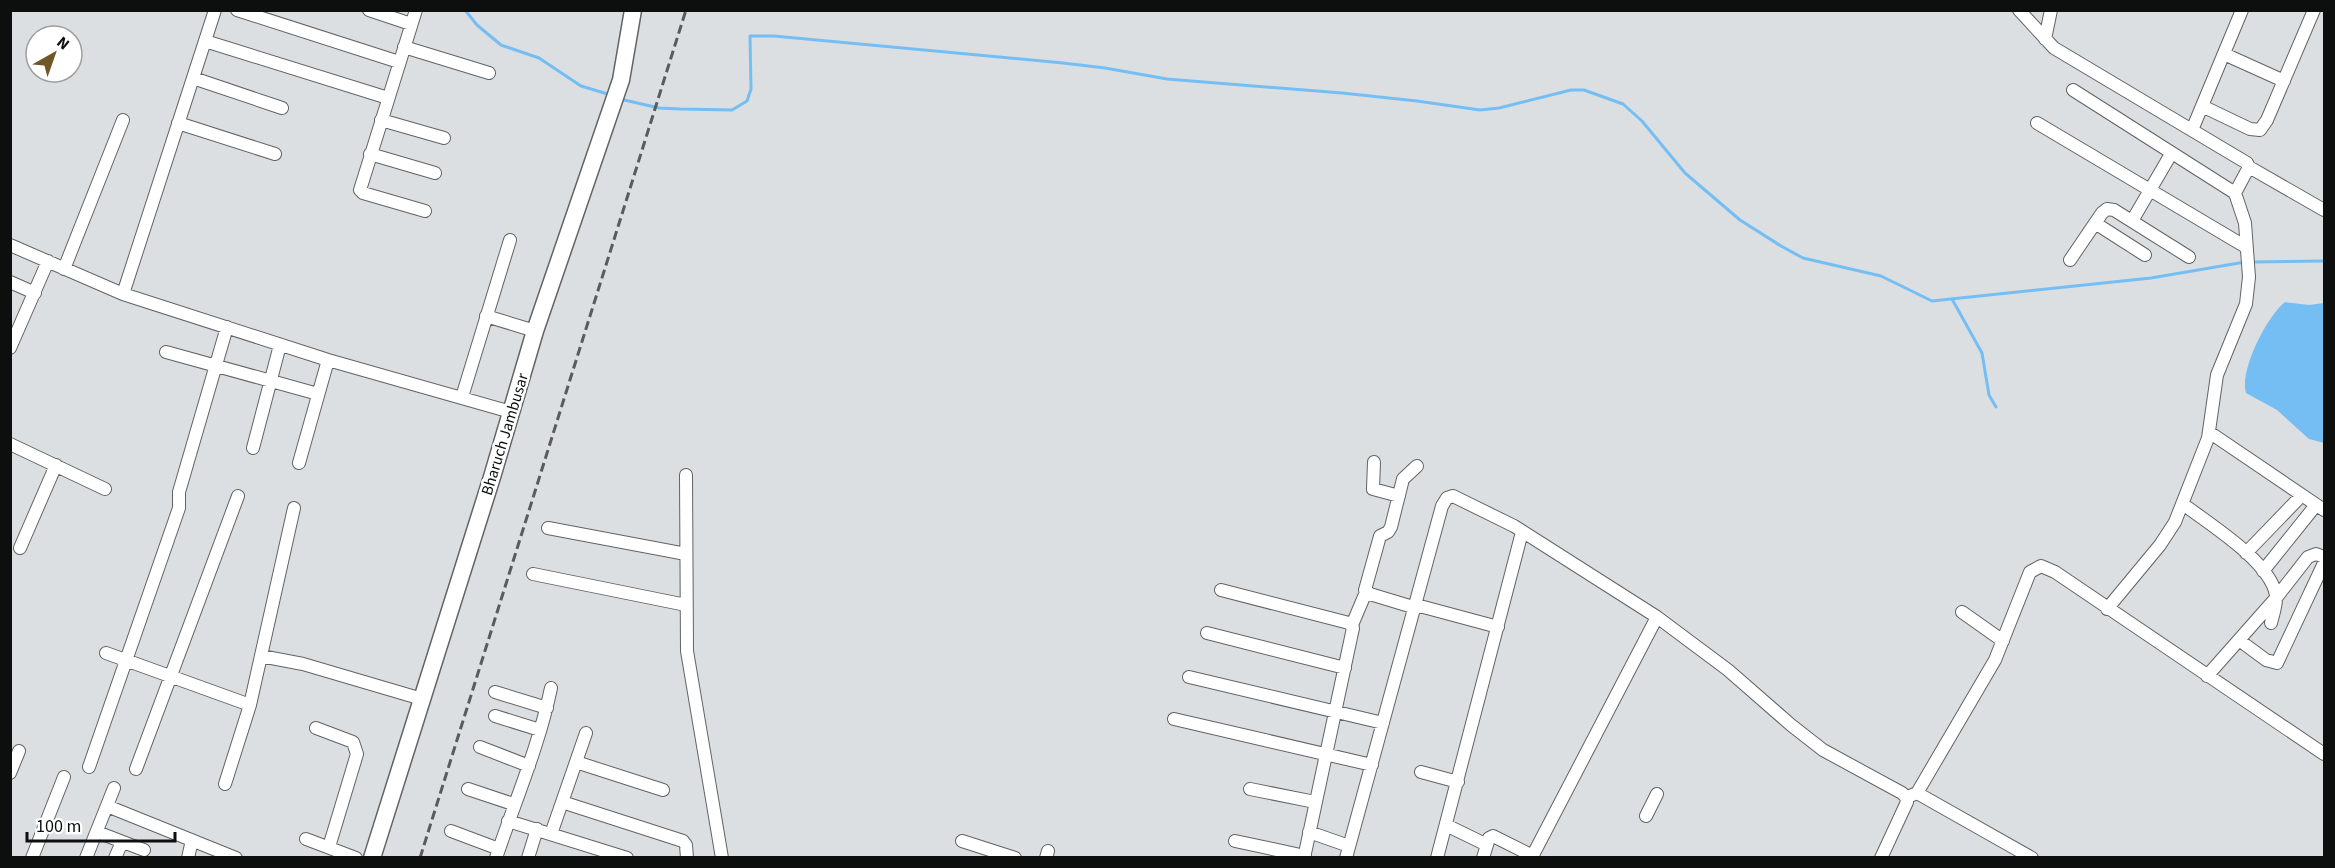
<svg xmlns="http://www.w3.org/2000/svg" width="2335" height="868" viewBox="0 0 2335 868" font-family="'Source Sans 3',sans-serif">
<rect width="100%" height="100%" fill="#dcdfe2"/>
<path fill="#75bef4" d="M 2285,302 L 2309,305 L 2324,303 L 2324,443 L 2309,439 L 2277,410 L 2246,393 C 2239,371 2267,316 2285,302 Z"/>
<g fill="none" stroke-linecap="round" stroke-linejoin="round">
<path stroke="#75bef4" stroke-width="3" d="M 465,10 L 477,25 L 501,45 L 539,58 L 581,86 L 611,95
M 620,99 L 659,108 L 680,109 L 732,110 L 747,101 L 751,89 L 750,36 L 774,36 L 1063,63 L 1105,68 L 1167,79 L 1342,93 L 1417,101 L 1480,110 L 1499,108 L 1571,90 L 1584,90 L 1623,104 L 1642,121 L 1685,173 L 1740,220 L 1781,246 L 1803,258 L 1881,276 L 1932,301 L 2151,278 L 2245,262
M 2251,262 L 2324,261
M 1952,299 L 1982,353 L 1989,395 L 1996,407"/>
<g stroke="#616365" stroke-width="14">
<path id="minor" d="M 237,10 L 399,62
M 369,10 L 411,24
M 416,10 L 360,190 L 363,193 L 425,211
M 2019,10 L 2054,48 L 2247,163 L 2249,167 L 2235,193 L 2245,223 L 2249,277 L 2246,304 L 2217,375 L 2208,438 L 2175,522 L 2160,545 L 2107,609
M 2045,39 L 2051,10
M 205,41 L 388,98
M 404,47 L 489,73
M 2224,54 L 2284,81
M 193,78 L 282,108
M 2073,90 L 2235,193
M 2202,106 L 2250,129 L 2260,130 L 2267,120 L 2314,10
M 381,120 L 444,138
M 178,123 L 275,154
M 2037,123 L 2246,247
M 2192,130 L 2242,10
M 370,154 L 435,173
M 2249,167 L 2324,210
M 2132,221 L 2171,154
M 2095,223 L 2145,255
M 10,245 L 123,294 L 328,360 L 511,412
M 2070,260 L 2102,213 L 2107,209 L 2114,210 L 2189,257
M 64,269 L 123,120
M 10,282 L 35,293
M 123,294 L 215,10
M 486,316 L 535,331
M 10,348 L 48,261
M 166,352 L 318,394
M 462,397 L 510,240
M 2209,432 L 2324,510
M 10,444 L 105,489
M 253,448 L 280,345
M 1374,462 L 1373,489 L 1399,496
M 299,463 L 328,360
M 686,475 L 687,651 L 722,858
M 2183,504 C 2209,524 2270,561 2276,595 C 2277,604 2273,615 2271,623
M 548,528 L 686,554
M 20,548 L 56,465
M 2246,553 L 2302,495
M 2263,571 L 2316,505
M 533,574 L 686,605
M 1221,590 L 1349,623 L 1353,628 L 1304,858
M 1416,605 L 1498,627
M 1416,608 L 1370,594 L 1365,590 L 1380,536 L 1388,532 L 1391,527 L 1403,479 L 1417,466
M 1962,612 L 2003,641
M 1352,625 L 1366,592
M 1207,633 L 1345,668
M 2239,640 L 2266,660 L 2277,663 L 2324,563
M 106,653 L 250,705
M 261,656 L 303,664 L 422,699
M 2207,676 L 2276,598 L 2308,557 L 2316,554 L 2324,557
M 1189,677 L 1383,723
M 495,692 L 547,708
M 495,716 L 540,730
M 1174,719 L 1372,765
M 316,728 L 353,742 L 357,754 L 329,847
M 480,747 L 529,766
M 576,762 L 663,790
M 89,767 L 179,508 L 179,492 L 227,327
M 136,769 L 238,496
M 1421,772 L 1458,782
M 10,773 L 19,751
M 225,784 L 250,705 L 294,508
M 468,789 L 513,804
M 1250,789 L 1315,802
M 1917,793 L 1995,660 L 2030,572 L 2041,566 L 2055,572 L 2324,754
M 1910,796 L 1917,793 L 2032,858
M 562,802 L 683,841 L 686,845 L 687,858
M 107,806 L 236,858
M 1646,816 L 1657,794
M 508,821 L 627,858
M 1446,825 L 1487,845
M 451,831 L 499,849
M 97,832 L 144,850
M 1309,832 L 1349,846
M 551,834 L 586,733
M 306,839 L 356,858
M 962,841 L 1015,858
M 1235,841 L 1305,856
M 32,858 L 64,777
M 86,858 L 114,788
M 115,858 L 122,842
M 188,858 L 192,840
M 496,858 C 515,801 539,746 551,688
M 528,858 L 537,829
M 1046,858 L 1048,851
M 1346,858 L 1442,506 L 1447,498 L 1453,496 L 1514,526 L 1657,617 L 1728,670 L 1791,725 L 1823,750 L 1902,793 L 1906,797 L 1907,802 L 1881,858
M 1437,858 L 1522,532
M 1483,858 L 1489,838 L 1493,836 L 1529,854 L 1534,853 L 1657,617"/>
</g>
<g stroke="#616365" stroke-width="19">
<path id="highway" d="M 372,858 L 492,477 L 535,331 L 621,80 L 633,10"/>
</g>
<use href="#minor" stroke="#fff" stroke-width="12"/>
<use href="#highway" stroke="#fff" stroke-width="16"/>
<path stroke="#595b5c" stroke-width="3" stroke-dasharray="9 4.5" stroke-linecap="butt" d="M 420,858 L 686,10"/>
</g>
<g text-anchor="middle" stroke-width="5" stroke-linejoin="round" paint-order="stroke">
<g font-size="16" fill="#0d0e0e" stroke="#fff">
<text transform="translate(504 434) rotate(-73)" y="6">Bharuch Jambusar</text>
</g>
</g>
<rect width="2335" height="868" fill="none" stroke="#0d0e0e" stroke-width="24"/>
<g transform="translate(54 54) rotate(40)"><circle r="28" fill="#ffffff" stroke="#9e9f9f" stroke-width="1.5"/>
<path d="M0-4.5L10 22L0 15L-10 22Z" fill="#715628"/>
<text y="-9" font-size="16" font-weight="bold" text-anchor="middle" fill="#0d0e0e">N</text>
</g>
<path d="M27 832v9h148v-9" fill="none" stroke="#0d0e0e" stroke-width="3"/>
<text x="36" y="832" font-size="18" fill="#0d0e0e" stroke="#ffffff" stroke-width="4.5" paint-order="stroke">100 m</text>
</svg>
